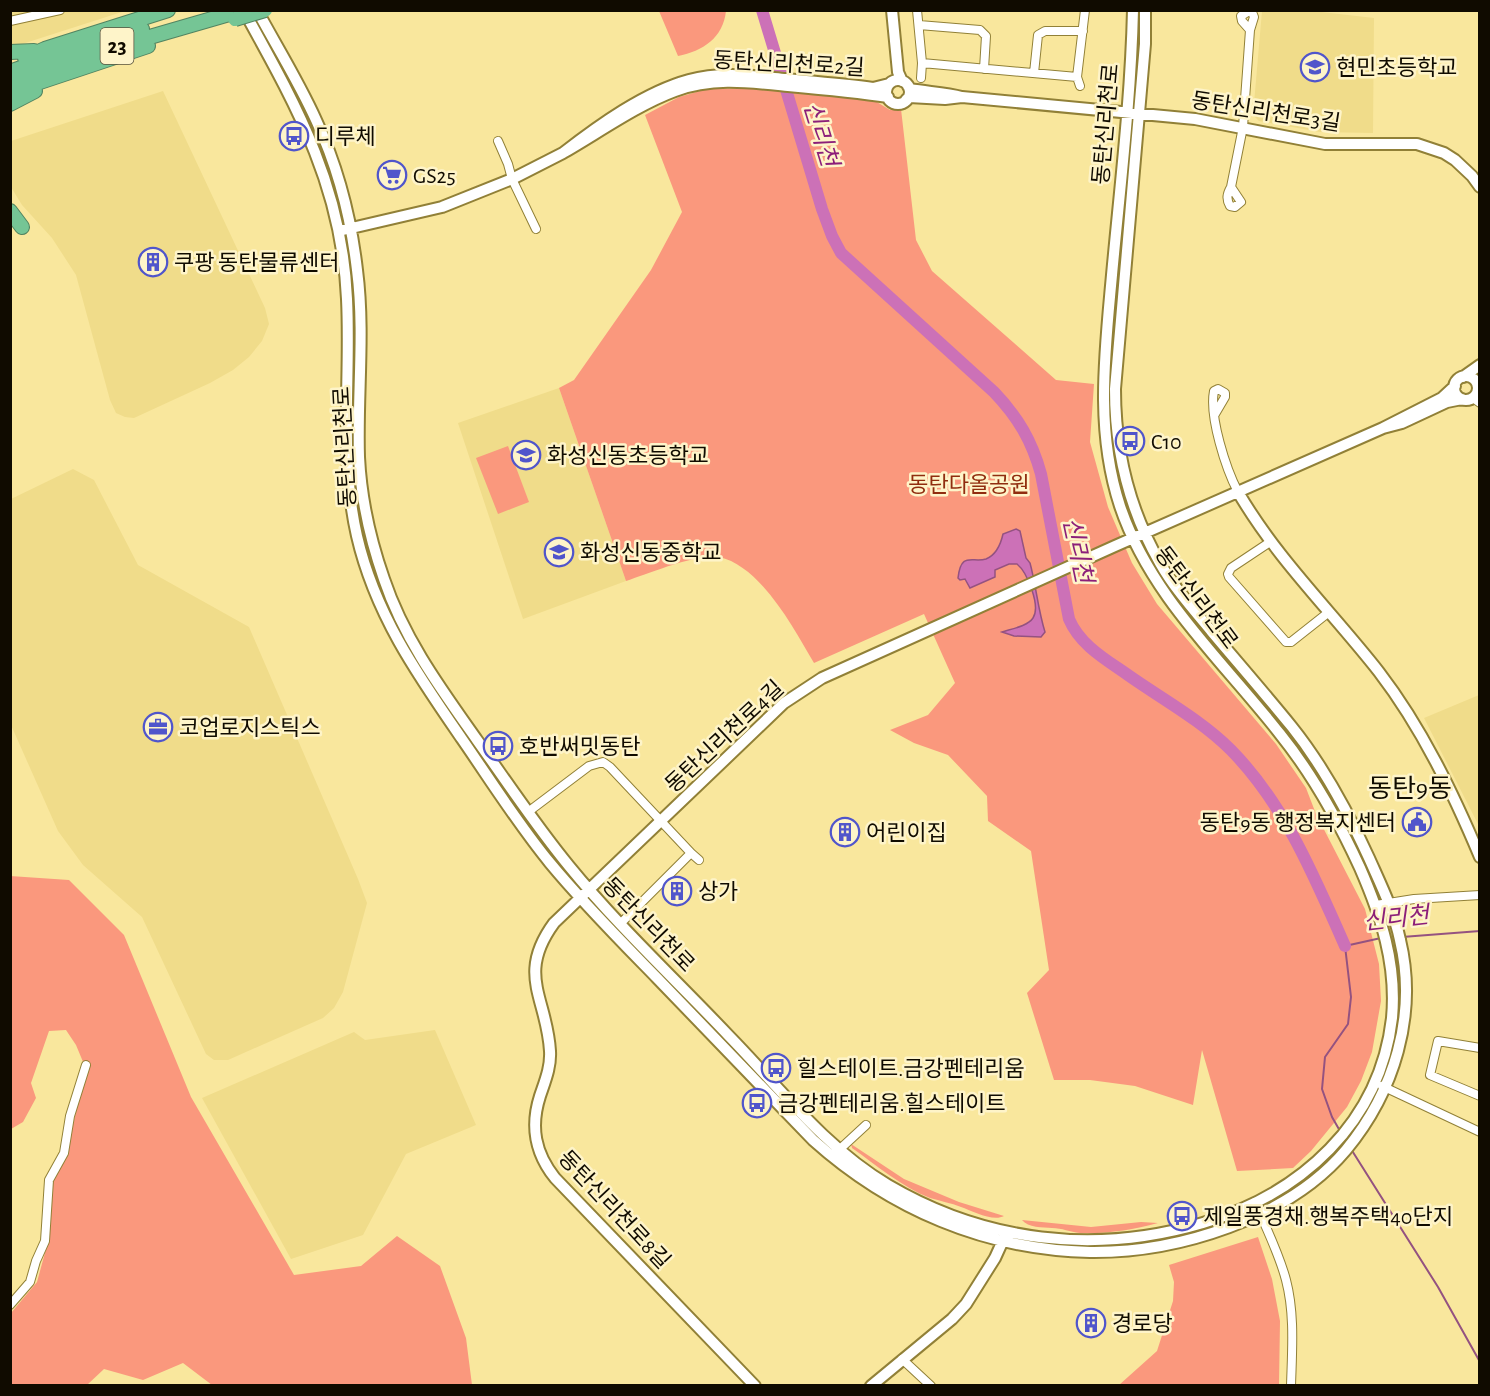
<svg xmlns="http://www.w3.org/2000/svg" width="1490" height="1396" viewBox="0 0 1490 1396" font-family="'Alegreya Sans','Noto Sans KR',sans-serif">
<rect width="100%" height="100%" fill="#f9e79d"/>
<path fill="#f0dc8a" d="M 10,11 L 125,11 L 19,45 L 11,46 Z
M 1262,11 L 1313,11 L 1374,18 L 1373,133 L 1320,132 L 1259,121 L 1253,115 Z
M 163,91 L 265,308 L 269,324 L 262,341 L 249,357 L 233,370 L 210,383 L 134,418 L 125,417 L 116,413 L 110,400 L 76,275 L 52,238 L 22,205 L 11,187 L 11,141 Z
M 559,388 L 626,581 L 523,619 L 458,423 Z
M 73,469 L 94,480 L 138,565 L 249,627 L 358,879 L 367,903 L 343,992 L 334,1008 L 323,1018 L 228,1060 L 214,1060 L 206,1054 L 142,917 L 83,865 L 58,831 L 11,725 L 11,499 Z
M 1479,695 L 1479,826 L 1424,718 Z
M 435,1030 L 476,1125 L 406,1154 L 363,1235 L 291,1259 L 202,1098 L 354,1032 L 365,1040 Z"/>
<path fill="#fa987d" d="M 659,11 L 726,11 C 723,38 703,51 678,56 Z
M 755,88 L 872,99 L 890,110 L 901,109 L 916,240 L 932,271 L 1056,380 L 1094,384 L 1090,442 L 1108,507 L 1132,563 L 1157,604 L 1276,744 L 1306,788 L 1316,814 L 1365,909 L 1379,964 L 1381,1001 L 1372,1052 L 1361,1081 L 1347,1107 L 1311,1151 L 1293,1168 L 1237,1171 L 1202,1050 L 1193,1105 L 1135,1086 L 1090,1080 L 1054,1080 L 1027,993 L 1049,970 L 1031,851 L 988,821 L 987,796 L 948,755 L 914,743 L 890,730 L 928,715 L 955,683 L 924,614 L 814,663 C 794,629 761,566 719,557 C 697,553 648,574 626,581 L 559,388 L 574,380 L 651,270 L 682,212 L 645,115 L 679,97 L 707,89 Z
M 508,446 L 529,502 L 498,514 L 476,458 Z
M 10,876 L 69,880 L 124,935 L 191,1097 L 294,1275 L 361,1266 L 397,1236 L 440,1266 L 466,1338 L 472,1385 L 212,1385 L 183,1363 L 143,1380 L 104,1369 L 87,1385 L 11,1385 L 11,1313 L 37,1282 L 46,1249 L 51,1185 L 66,1154 L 86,1069 L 76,1045 L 66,1030 L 49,1031 L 31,1083 L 36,1098 L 23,1122 L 11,1129 Z
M 851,1144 L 904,1179 L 959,1202 L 1004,1216 C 993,1222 972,1211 961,1207 C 951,1203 940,1201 930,1198 C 902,1187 876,1165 852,1148 Z
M 1022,1220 L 1091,1227 L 1141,1222 L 1158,1223 C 1132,1230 1107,1234 1080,1233 C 1070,1232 1062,1228 1052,1228 C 1043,1227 1028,1228 1022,1220 Z
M 1258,1237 L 1272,1279 L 1280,1321 L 1279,1385 L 1119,1385 L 1157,1351 L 1173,1301 L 1174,1282 L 1169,1265 Z"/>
<path fill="#cc71b7" stroke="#945280" stroke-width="1.5" d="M 1016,529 L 1020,531 L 1026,558 L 1030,563 C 1036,585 1038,610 1045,632 L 1041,637 L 1014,636 L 1002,632 C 1011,629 1028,626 1033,618 C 1041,606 1027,572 1017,564 L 1009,564 L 995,570 L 995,577 L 970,588 L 965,579 L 960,580 L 958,578 C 961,551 972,563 986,559 C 996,555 1001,543 1003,534 Z"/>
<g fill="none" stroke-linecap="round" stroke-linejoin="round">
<path stroke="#945280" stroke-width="2" d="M 1402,937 L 1480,931
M 1340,1131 L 1332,1117 L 1322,1089 L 1325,1057 L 1348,1024 L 1351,997 L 1345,946 L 1381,938
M 1351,1149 L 1438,1287 L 1480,1362"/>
<path stroke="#cc71b7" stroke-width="12" d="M 762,10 L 822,209 L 832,236 L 841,253 L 994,392 C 1018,417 1032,441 1041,474 L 1069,619 C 1080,645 1105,659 1128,675 C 1162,699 1201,720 1231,750 C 1285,805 1314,876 1345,946"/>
<g stroke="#918037" stroke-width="10">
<path id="street" d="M 917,10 L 922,63 L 921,78
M 1249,11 L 1252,12 L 1254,17 L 1250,30 L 1242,21 L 1241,16 Z
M 10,21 L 60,10
M 919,25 L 980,30 L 986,36 L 984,69
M 922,63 L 1077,77 L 1085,10
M 1034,73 L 1038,35 L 1045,31 L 1083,31
M 1077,77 L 1080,86
M 498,141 L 508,164 L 512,179 L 536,229
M 1231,187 L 1243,127 L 1250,30
M 1231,187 L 1241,202 L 1235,207 L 1230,206 C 1226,199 1227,194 1231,187 Z
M 1478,391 L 1480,394
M 1473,398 L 1480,403
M 1215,414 L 1225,397 L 1225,393 L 1218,389 L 1214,391 C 1209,417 1226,469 1238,492
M 1270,542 L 1231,568 L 1228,574 L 1229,577 L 1286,642 L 1291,642 L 1329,612
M 528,812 L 589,766 L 603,762 L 610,767 L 691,853 L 620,924
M 691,853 L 699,860
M 1376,905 L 1414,899 L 1480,895
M 1480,1048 L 1438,1041 L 1430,1075 L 1480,1096
M 1382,1086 L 1480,1132
M 840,1149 L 866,1125
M 1255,1202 C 1266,1228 1279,1253 1286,1280 C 1295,1314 1292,1351 1291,1386
M 10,1305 L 30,1282 L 36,1261 L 45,1241 L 49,1180 L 64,1153 L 70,1116 L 86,1065
M 902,1359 L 931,1386"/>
</g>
<g stroke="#918037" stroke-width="14">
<path id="secondary" d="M 257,10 C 277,47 299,82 316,120 C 338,167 351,218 357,270 C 365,332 357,395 359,457 C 361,498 370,539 384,579 C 404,639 441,689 477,740 C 507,782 536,826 569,866 C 618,926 675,979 729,1036 C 779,1087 825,1148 888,1185 C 985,1242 1095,1255 1203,1223 C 1301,1194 1380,1123 1392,1018 C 1397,964 1381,916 1360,868 C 1338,820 1313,775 1280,734 C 1223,661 1150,596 1120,506 C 1095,430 1105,353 1112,275 C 1120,188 1131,98 1133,10
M 892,10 L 898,72 L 902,81
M 244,11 C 297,107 342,186 347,299 C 351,379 339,457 357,536 C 375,614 417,674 462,739 C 491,781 518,824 550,863 C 583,903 621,941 657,978 C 709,1032 761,1086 813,1140 C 890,1209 985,1250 1090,1252 C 1177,1253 1288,1219 1346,1150 C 1394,1092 1418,1015 1400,940 C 1394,911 1381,885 1369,858 C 1348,812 1324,767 1292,727 C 1266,695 1239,664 1212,632 C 1194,610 1174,588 1160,563 C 1129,509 1115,451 1115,389 L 1145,44 L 1145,10
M886 92a12 12 0 1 1 24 0a12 12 0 1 1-24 0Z
M 888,97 C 854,92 821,89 788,86 C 749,82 712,77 675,91 C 637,105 598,133 563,153 C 599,125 645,92 689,80 C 721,71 754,76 786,79 C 815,82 844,84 873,88 L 889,84
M 962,97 L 1195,119 L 1325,144 L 1417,144 L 1444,153 L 1455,160 L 1472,176 L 1480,187
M 906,100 L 909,97 L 945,99 L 962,97 C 945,93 927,92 910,89 L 908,86
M 343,230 L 442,207 L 512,179 L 563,153
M1454 388a12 12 0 1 1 24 0a12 12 0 1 1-24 0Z
M 1463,377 L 1480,365
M 1455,386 L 1442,398 L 1383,428 L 1402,423 L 1447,402 L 1462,399
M 1238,492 C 1277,559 1332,612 1379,672 C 1422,728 1453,793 1480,857
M 755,1386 L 555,1178 C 535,1153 530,1127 540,1096 C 545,1081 551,1067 550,1051 C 547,998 516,975 554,923 L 784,703 L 822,678 L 1115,546 L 1383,428
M 871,1386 L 952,1319 L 966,1304 L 995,1258 L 1005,1236"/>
</g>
<g stroke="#528461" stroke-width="16">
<path id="highway" d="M 10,52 L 34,51
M 25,58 L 45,49 L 168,10
M 12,71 L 49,58 L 142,29
M 10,82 L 129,43 L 243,10
M 10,92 L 148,46
M 10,104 L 35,91
M 10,211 L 22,227"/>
</g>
<use href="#street" stroke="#fff" stroke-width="8"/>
<use href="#secondary" stroke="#fff" stroke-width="10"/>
<use href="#highway" stroke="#75c595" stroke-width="14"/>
<g stroke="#528461" stroke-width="16" stroke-linecap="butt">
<path id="highway-bridge" d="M 235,19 L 265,10"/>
</g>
<use href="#highway-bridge" stroke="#75c595" stroke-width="14"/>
</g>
<defs>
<g id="school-ring" transform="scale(1.5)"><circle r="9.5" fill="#fef4c9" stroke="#5055cb" stroke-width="1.5"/><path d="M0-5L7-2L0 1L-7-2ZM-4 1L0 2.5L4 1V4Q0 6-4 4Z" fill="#5055cb"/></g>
<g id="bus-ring" transform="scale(1.5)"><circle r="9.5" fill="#fef4c9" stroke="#5055cb" stroke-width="1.5"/><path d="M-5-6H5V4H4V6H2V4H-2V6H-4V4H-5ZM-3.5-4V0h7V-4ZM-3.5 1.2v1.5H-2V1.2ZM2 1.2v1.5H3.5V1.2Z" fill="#5055cb"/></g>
<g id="supermarket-ring" transform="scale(1.5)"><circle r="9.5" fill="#fef4c9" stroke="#5055cb" stroke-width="1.5"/><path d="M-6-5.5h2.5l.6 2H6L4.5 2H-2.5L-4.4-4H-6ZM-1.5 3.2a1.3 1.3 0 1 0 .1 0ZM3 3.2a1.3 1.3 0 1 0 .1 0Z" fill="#5055cb"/></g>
<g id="building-ring" transform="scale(1.5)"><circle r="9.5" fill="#fef4c9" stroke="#5055cb" stroke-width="1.5"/><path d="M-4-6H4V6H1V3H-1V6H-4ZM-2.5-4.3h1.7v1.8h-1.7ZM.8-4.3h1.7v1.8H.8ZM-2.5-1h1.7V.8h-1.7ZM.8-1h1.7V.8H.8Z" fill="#5055cb"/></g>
<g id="office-ring" transform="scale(1.5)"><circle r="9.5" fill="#fef4c9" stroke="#5055cb" stroke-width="1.5"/><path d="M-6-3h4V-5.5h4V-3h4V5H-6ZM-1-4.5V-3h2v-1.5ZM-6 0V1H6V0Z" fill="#5055cb"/></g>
<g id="civic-ring" transform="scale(1.5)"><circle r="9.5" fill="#fef4c9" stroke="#5055cb" stroke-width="1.5"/><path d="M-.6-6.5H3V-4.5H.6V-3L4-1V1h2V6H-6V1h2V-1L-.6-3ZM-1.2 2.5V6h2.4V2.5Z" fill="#5055cb"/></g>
</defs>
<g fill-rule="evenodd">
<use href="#school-ring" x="1315" y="67"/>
<use href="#bus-ring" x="294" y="136"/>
<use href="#supermarket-ring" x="392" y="175"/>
<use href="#building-ring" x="153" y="262"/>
<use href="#bus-ring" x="1130" y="441"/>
<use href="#school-ring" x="526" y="455"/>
<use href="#school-ring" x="559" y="552"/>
<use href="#office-ring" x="158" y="727"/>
<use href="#bus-ring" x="498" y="746"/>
<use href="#civic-ring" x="1417" y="822"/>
<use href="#building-ring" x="845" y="832"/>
<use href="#building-ring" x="677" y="891"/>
<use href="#bus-ring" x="776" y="1068"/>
<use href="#bus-ring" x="757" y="1103"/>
<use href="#bus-ring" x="1182" y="1216"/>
<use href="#building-ring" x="1091" y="1323"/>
</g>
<g text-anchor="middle" stroke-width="5" stroke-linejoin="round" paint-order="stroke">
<rect fill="#fef4c9" stroke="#57513c" stroke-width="1.5" x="100.5" y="28" width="33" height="36" rx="4.5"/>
<g font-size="21" font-weight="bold" fill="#100b00">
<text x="117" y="53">23</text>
</g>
<g font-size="22" fill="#100b00" stroke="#fef4c9">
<text transform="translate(789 63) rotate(3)" y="8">동탄신리천로2길</text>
<text transform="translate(1266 111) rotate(9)" y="8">동탄신리천로3길</text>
<text transform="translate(1105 124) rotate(-85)" y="8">동탄신리천로</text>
<text transform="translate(344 447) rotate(-93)" y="8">동탄신리천로</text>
<text transform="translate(1197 597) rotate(53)" y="8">동탄신리천로</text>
<text transform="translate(724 736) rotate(-43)" y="8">동탄신리천로4길</text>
<text transform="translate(649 924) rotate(46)" y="8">동탄신리천로</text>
<text transform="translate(615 1209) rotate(47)" y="8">동탄신리천로8길</text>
</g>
<g font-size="22" fill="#100b00" stroke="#fef4c9" text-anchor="start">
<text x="1336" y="75">현민초등학교</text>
<text x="315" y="144">디루체</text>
<text x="413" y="183">GS25</text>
<text x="174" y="270">쿠팡 동탄물류센터</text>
<text x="1151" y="449">C10</text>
<text x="547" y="463">화성신동초등학교</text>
<text x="580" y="560">화성신동중학교</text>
<text x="179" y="735">코업로지스틱스</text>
<text x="519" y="754">호반써밋동탄</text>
<text x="1396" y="830" text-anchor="end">동탄9동 행정복지센터</text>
<text x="866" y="840">어린이집</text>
<text x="698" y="899">상가</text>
<text x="797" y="1076">힐스테이트.금강펜테리움</text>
<text x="778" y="1111">금강펜테리움.힐스테이트</text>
<text x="1203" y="1224">제일풍경채.행복주택40단지</text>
<text x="1112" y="1331">경로당</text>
</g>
<g font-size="22" fill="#902d0f" stroke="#fef4c9">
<text x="969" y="492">동탄다올공원</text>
</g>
<g font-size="24" font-style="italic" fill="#8c1f79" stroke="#fef4c9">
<text transform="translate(821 134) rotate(73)" y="8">신리천</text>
<text transform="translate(1078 550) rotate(78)" y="8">신리천</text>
<text transform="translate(1396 918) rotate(-6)" y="8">신리천</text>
</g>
<g font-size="26" fill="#100b00" stroke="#fef4c9">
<text x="1410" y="797">동탄9동</text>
</g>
</g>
<rect width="1490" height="1396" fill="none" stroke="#100b00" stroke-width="24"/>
</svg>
